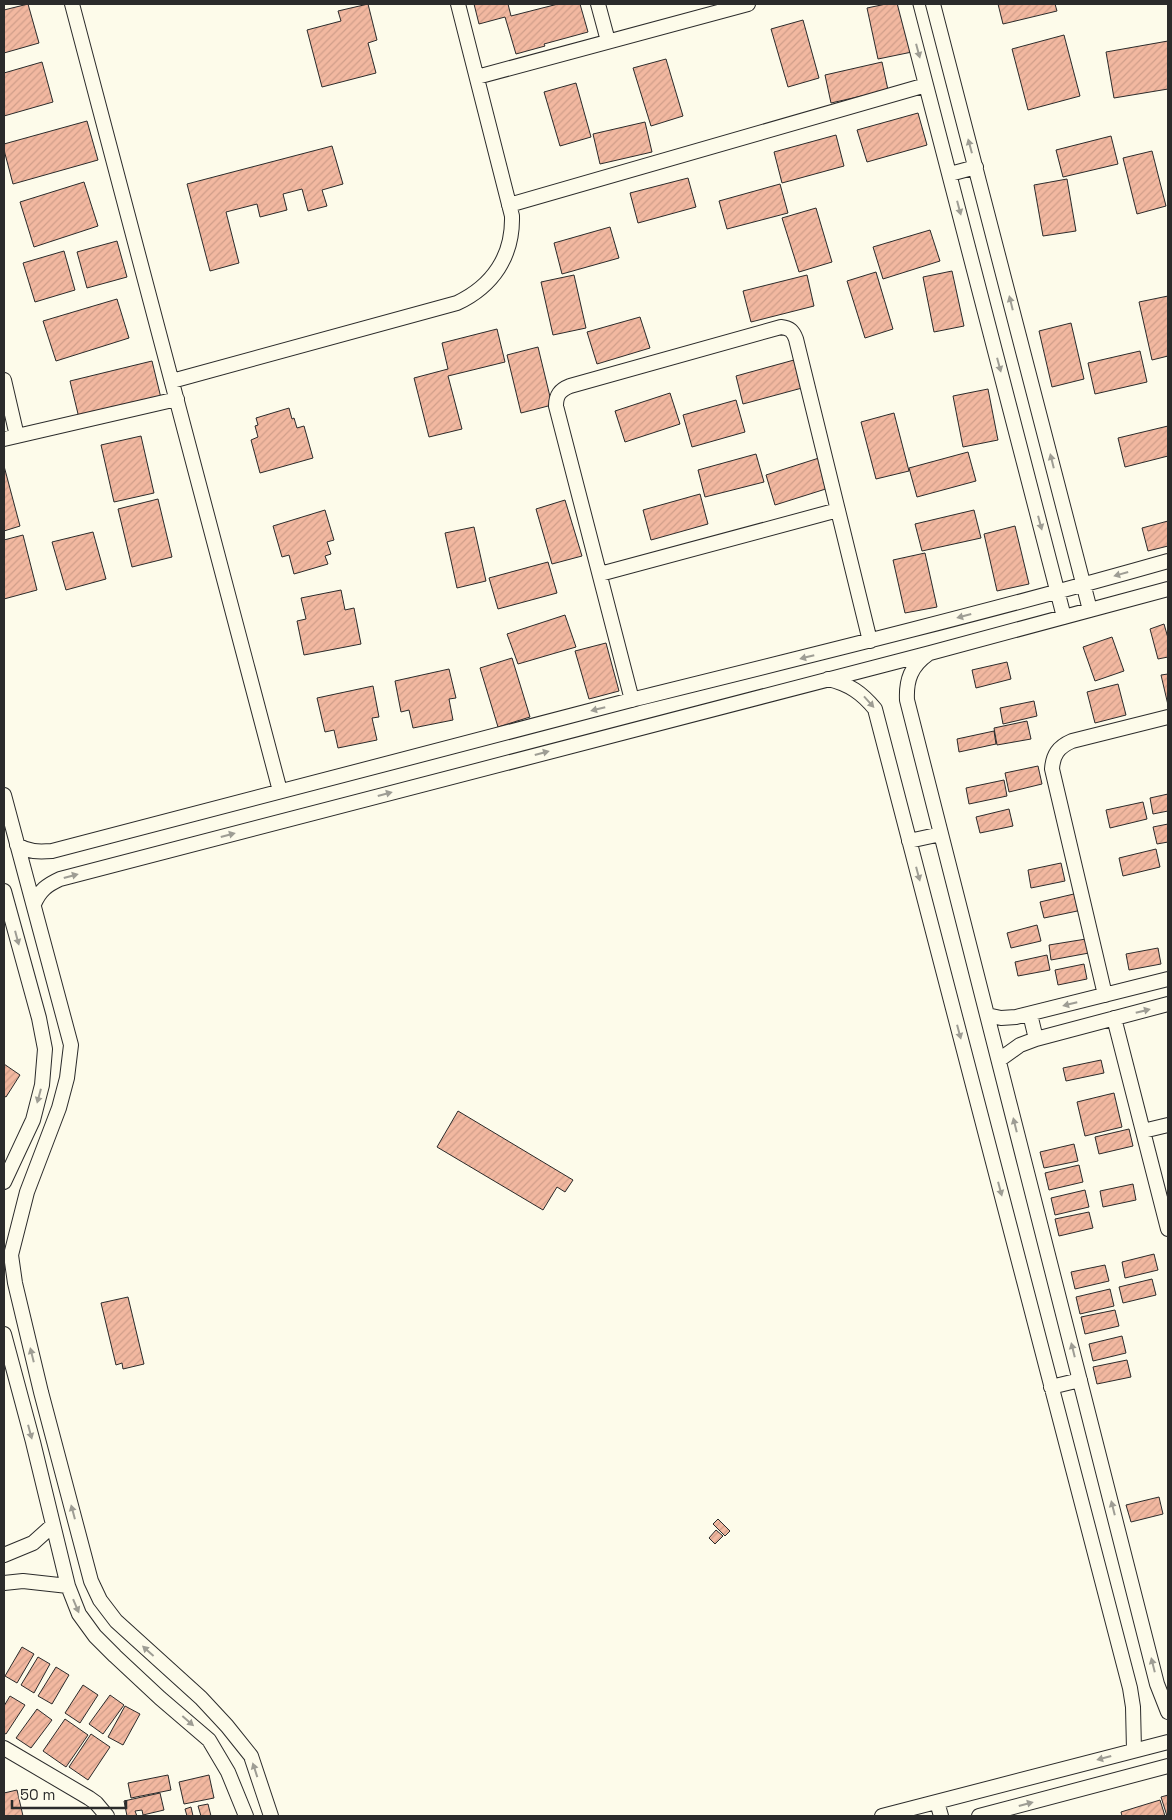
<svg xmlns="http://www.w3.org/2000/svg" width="1172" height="1820" viewBox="0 0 1172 1820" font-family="'Space Grotesk',sans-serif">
<defs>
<pattern id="building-hatch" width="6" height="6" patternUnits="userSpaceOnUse" patternTransform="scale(1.25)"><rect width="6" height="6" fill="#f2b8a0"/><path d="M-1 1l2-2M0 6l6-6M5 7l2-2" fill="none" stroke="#d09e8a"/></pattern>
</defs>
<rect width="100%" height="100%" fill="#fdfbea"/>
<path fill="url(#building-hatch)" stroke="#2b2b2b" d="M 28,4 L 39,43 L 4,53 L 4,10 Z
M 368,4 L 377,40 L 368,43 L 376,73 L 322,87 L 307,30 L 341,21 L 338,11 Z
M 474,4 L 508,4 L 511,16 L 558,4 L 580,4 L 588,32 L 544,44 L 545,46 L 516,54 L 505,17 L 479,24 Z
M 886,4 L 902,4 L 912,52 L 878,59 L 867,8 Z
M 998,4 L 1055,4 L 1057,11 L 1003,24 Z
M 803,20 L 819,78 L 788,87 L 771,29 Z
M 1064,35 L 1080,96 L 1028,110 L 1012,49 Z
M 1168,41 L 1168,89 L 1114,98 L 1106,52 Z
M 666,59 L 683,116 L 651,126 L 633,68 Z
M 42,62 L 53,102 L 4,116 L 4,73 Z
M 882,62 L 888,90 L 831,103 L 825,75 Z
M 576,83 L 591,137 L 560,146 L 544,92 Z
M 918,113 L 927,145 L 867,162 L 857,130 Z
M 87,121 L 98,160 L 13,184 L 4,150 L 4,144 Z
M 645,122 L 652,152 L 600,164 L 593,134 Z
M 836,135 L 844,166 L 782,183 L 774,152 Z
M 1111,136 L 1118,164 L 1063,177 L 1056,150 Z
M 332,146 L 343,184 L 322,190 L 327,206 L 308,211 L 302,189 L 283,194 L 287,210 L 260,217 L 257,204 L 226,212 L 239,263 L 210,271 L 187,184 Z
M 1152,151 L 1166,206 L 1137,214 L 1123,158 Z
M 688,178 L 696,207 L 638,223 L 630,193 Z
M 1067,179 L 1076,231 L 1043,236 L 1034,185 Z
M 84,182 L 98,226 L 34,247 L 20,202 Z
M 780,184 L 788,213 L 727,229 L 719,201 Z
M 816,208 L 832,262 L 799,272 L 782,218 Z
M 610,227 L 619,258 L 562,274 L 554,243 Z
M 930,230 L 940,261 L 883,279 L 873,247 Z
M 117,241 L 127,277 L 87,288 L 77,252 Z
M 64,251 L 75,290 L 35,302 L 23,263 Z
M 952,271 L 964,326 L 934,332 L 923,277 Z
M 876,272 L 893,329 L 865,338 L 847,281 Z
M 574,275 L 586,328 L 553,335 L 541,282 Z
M 807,275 L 814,306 L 751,322 L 743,291 Z
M 1168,296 L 1168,356 L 1152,360 L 1139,302 Z
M 117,299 L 129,338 L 56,361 L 43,321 Z
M 640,317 L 650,348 L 597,364 L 587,332 Z
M 1071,323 L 1084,379 L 1052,387 L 1039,331 Z
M 497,329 L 505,362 L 448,376 L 462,429 L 429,437 L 414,378 L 448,369 L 442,343 Z
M 538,347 L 552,405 L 521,413 L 507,355 Z
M 1140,351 L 1147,382 L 1095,394 L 1088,363 Z
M 794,360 L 802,388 L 743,404 L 736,376 Z
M 152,361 L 161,398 L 79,418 L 70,381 Z
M 988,389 L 998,440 L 963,447 L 953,396 Z
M 670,393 L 680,424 L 625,442 L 615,411 Z
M 736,400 L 745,432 L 692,447 L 683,415 Z
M 289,408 L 292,419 L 294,418 L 297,428 L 304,426 L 313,458 L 260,473 L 251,440 L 258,437 L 255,426 L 258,425 L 256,418 Z
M 894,413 L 909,471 L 876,479 L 861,422 Z
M 1168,426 L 1168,456 L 1125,467 L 1118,438 Z
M 141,436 L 154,493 L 114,502 L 101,445 Z
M 968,452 L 976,481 L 917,497 L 909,468 Z
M 756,454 L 764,482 L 705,497 L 698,470 Z
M 822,457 L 832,487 L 775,505 L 766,475 Z
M 4,466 L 20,526 L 4,531 Z
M 700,494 L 708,524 L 651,540 L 643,510 Z
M 158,499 L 172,557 L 132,567 L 118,509 Z
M 565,500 L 582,556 L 552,564 L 536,509 Z
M 325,510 L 334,540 L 327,542 L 331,554 L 325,556 L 328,564 L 294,574 L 289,555 L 282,557 L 273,526 Z
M 974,510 L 981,538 L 922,551 L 915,524 Z
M 1168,521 L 1168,546 L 1148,551 L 1142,528 Z
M 1015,526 L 1029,584 L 997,591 L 984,534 Z
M 474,527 L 486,581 L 457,588 L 445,533 Z
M 93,532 L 106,579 L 66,590 L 52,542 Z
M 23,535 L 37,590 L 4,599 L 4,540 Z
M 925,553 L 937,607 L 905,613 L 893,560 Z
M 548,562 L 557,593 L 498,609 L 489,578 Z
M 341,590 L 345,610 L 354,608 L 361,644 L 304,655 L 297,621 L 306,619 L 301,598 Z
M 565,615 L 576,647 L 518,664 L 507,634 Z
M 1164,624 L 1168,638 L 1168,657 L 1158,659 L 1150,629 Z
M 1112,637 L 1124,671 L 1095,681 L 1083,647 Z
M 606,643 L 619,691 L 589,699 L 575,651 Z
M 512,658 L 530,717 L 498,727 L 480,668 Z
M 1007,662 L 1011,679 L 976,688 L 972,670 Z
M 449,669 L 456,698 L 449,699 L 453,720 L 413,728 L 409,710 L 401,712 L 395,681 Z
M 1168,674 L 1168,705 L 1161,675 Z
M 1118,684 L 1126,715 L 1095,723 L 1087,692 Z
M 373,686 L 379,717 L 372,718 L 377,740 L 338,748 L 334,730 L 325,732 L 317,698 Z
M 1034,701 L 1037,716 L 1003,724 L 1000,708 Z
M 1027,721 L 1031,739 L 997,745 L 994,728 Z
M 994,731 L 996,744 L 959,752 L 957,739 Z
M 1038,766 L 1042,784 L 1009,792 L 1005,773 Z
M 1004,780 L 1007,796 L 969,804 L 966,788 Z
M 1168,794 L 1168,811 L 1153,814 L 1150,798 Z
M 1143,802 L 1147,819 L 1110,828 L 1106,810 Z
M 1009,809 L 1013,826 L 980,833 L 976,817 Z
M 1168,824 L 1168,842 L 1157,844 L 1153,827 Z
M 1156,849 L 1160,867 L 1123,876 L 1119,858 Z
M 1061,863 L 1065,881 L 1031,888 L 1028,870 Z
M 1078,893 L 1082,910 L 1044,918 L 1040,902 Z
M 1037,925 L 1041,941 L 1011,948 L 1007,933 Z
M 1086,939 L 1089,953 L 1051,960 L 1049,945 Z
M 1158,948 L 1161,964 L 1129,970 L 1126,954 Z
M 1047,955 L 1050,970 L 1018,976 L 1015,962 Z
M 1084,964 L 1087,979 L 1058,985 L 1055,970 Z
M 1101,1060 L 1104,1073 L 1066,1081 L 1063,1068 Z
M 4,1064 L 20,1075 L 6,1097 L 4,1096 Z
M 1114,1093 L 1122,1127 L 1085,1136 L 1077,1102 Z
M 458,1111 L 573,1180 L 565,1192 L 557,1187 L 543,1210 L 437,1147 Z
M 1129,1129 L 1133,1146 L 1099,1154 L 1095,1137 Z
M 1074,1144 L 1078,1161 L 1044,1168 L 1040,1152 Z
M 1079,1165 L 1083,1182 L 1049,1190 L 1045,1173 Z
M 1133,1184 L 1136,1200 L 1103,1207 L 1100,1191 Z
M 1085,1190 L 1089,1207 L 1055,1215 L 1051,1198 Z
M 1089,1212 L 1093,1228 L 1059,1236 L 1055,1219 Z
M 1154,1254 L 1158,1270 L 1125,1278 L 1122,1262 Z
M 1105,1265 L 1109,1281 L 1075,1289 L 1071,1272 Z
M 1152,1279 L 1156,1295 L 1123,1303 L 1119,1287 Z
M 1110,1289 L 1114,1306 L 1080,1314 L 1076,1297 Z
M 128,1297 L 144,1364 L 123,1369 L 122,1363 L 116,1365 L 101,1303 Z
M 1115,1310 L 1119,1326 L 1085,1334 L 1081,1317 Z
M 1122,1336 L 1126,1353 L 1093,1361 L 1089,1344 Z
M 1127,1360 L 1131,1377 L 1097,1384 L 1093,1367 Z
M 1159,1497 L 1163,1514 L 1131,1522 L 1126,1505 Z
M 718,1519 L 730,1531 L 725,1536 L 713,1524 Z
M 716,1530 L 723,1536 L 715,1544 L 709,1538 Z
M 22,1647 L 34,1654 L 17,1683 L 5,1676 Z
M 38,1657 L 50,1664 L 34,1693 L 21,1685 Z
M 56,1667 L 69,1675 L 52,1704 L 38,1696 Z
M 83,1685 L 98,1695 L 80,1723 L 65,1713 Z
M 110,1695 L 124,1705 L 103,1734 L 89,1724 Z
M 10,1696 L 25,1705 L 6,1734 L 4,1733 L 4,1706 Z
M 125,1706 L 140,1714 L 123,1745 L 108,1737 Z
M 37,1709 L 52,1720 L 31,1748 L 16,1738 Z
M 65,1719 L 88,1735 L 66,1767 L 43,1751 Z
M 91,1734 L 110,1747 L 88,1780 L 69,1767 Z
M 168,1775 L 171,1790 L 131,1798 L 128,1783 Z
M 209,1775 L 214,1798 L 184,1804 L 179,1782 Z
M 17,1790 L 23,1816 L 4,1816 L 4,1793 Z
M 160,1793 L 164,1810 L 143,1815 L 142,1810 L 135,1811 L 137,1816 L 127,1816 L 124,1801 Z
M 1168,1795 L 1168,1816 L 1167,1816 L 1161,1797 Z
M 1160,1800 L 1165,1816 L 1122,1816 L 1121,1812 Z
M 208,1804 L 211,1816 L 201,1816 L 198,1806 Z
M 191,1807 L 193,1816 L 187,1816 L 185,1809 Z"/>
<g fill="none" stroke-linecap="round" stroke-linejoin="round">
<g stroke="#2b2b2b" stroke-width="16">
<path id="street" d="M 72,4 L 280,791
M 598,4 L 608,41
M 905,4 L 1064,617
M 933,4 L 1090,610
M 477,77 L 748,4
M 950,174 L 976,167
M 509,205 L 926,85
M 4,380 L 17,436
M 172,381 L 457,303 C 493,286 513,256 512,216 L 458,4
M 4,439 L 177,399
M 600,574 L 838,510
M 928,654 C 911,666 906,680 907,700 L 1157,1684 L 1168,1712
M 828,679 C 849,684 862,693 875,709 L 1130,1688 L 1133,1707 L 1134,1750
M 632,700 L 556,406 C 556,395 560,390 570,386 L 781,327 C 790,328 793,331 796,339 L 870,641
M 4,795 L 71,1045 L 67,1078 L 59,1108 L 27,1192 L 11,1255 L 15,1283 L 41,1392 L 91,1581 L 100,1600 L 116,1621 L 201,1698 L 227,1726 L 251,1756 L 271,1816
M 909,841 L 941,834
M 17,845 C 29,852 38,852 52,851 C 246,800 440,748 635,699 C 813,655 992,611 1168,561
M 4,891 L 39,1018 L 45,1049 L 42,1085 L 33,1120 L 4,1182
M 34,904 C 40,890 47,885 60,879 L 930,653 L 1168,589
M 1105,995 L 1052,769 C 1053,755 1058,747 1072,741 L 1168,717
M 1030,1014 L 1036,1039
M 987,1015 L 1001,1018 L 1016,1017 L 1168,979
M 1114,1018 L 1168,1229
M 999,1060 L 1020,1045 L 1036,1039 L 1168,1004
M 1143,1131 L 1168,1125
M 4,1334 L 33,1442 L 68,1586 L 79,1614 L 95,1636 L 115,1656 L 160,1698 L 209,1740 L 228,1772 L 246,1816
M 1051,1387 L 1080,1380
M 4,1555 L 33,1543 L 53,1525
M 4,1583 L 23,1581 L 68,1586
M 4,1748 L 89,1798 L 96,1803 L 107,1816
M 937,1802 L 941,1816
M 882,1816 L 1168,1742
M 979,1816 L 1168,1766"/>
</g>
<use href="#street" stroke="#fdfbea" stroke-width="14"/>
</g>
<defs><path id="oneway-solid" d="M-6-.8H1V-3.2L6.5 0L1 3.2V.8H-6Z" transform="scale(1.25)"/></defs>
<g fill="#9e9d94">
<use href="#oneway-solid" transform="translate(918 51) rotate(75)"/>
<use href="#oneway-solid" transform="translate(970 146) rotate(-105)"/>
<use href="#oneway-solid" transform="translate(959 208) rotate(75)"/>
<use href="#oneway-solid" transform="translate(1011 303) rotate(-104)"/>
<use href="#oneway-solid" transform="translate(999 365) rotate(75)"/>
<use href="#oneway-solid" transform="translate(1052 461) rotate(-104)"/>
<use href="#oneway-solid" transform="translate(1040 523) rotate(75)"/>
<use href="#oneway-solid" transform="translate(1121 574) rotate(164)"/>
<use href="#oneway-solid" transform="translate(964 616) rotate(165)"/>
<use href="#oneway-solid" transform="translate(807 657) rotate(166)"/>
<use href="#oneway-solid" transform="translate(869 702) rotate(48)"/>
<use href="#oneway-solid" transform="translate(598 709) rotate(166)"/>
<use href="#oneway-solid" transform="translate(542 753) rotate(-15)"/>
<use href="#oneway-solid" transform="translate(385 794) rotate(-15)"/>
<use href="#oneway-solid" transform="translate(228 835) rotate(-15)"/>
<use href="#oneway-solid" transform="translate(918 874) rotate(75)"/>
<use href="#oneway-solid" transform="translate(71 876) rotate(-15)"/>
<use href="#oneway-solid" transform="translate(17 938) rotate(75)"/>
<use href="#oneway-solid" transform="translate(1070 1004) rotate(166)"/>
<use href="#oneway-solid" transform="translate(1143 1011) rotate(-14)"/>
<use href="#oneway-solid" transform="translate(959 1032) rotate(75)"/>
<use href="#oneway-solid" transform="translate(39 1096) rotate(105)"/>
<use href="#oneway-solid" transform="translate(1015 1125) rotate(-104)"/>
<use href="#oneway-solid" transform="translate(1000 1189) rotate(75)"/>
<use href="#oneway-solid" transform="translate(1073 1350) rotate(-104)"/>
<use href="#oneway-solid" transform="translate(32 1355) rotate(-104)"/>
<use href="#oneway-solid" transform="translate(30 1432) rotate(75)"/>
<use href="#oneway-solid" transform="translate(1113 1508) rotate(-104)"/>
<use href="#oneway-solid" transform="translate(73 1512) rotate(-105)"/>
<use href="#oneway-solid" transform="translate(76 1606) rotate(67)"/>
<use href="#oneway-solid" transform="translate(148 1651) rotate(-138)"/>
<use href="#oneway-solid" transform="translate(1153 1665) rotate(-104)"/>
<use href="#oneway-solid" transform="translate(188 1721) rotate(41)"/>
<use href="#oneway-solid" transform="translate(1104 1758) rotate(165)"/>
<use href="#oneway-solid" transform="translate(255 1770) rotate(-108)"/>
<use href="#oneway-solid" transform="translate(1026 1804) rotate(-15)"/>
</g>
<rect width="1172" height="1820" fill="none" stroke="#2b2b2b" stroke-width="10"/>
<path d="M12 1800v8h114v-8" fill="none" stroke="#2b2b2b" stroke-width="2.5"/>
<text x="20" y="1800" font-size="15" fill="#2b2b2b" stroke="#fdfbea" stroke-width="4" paint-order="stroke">50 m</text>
</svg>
